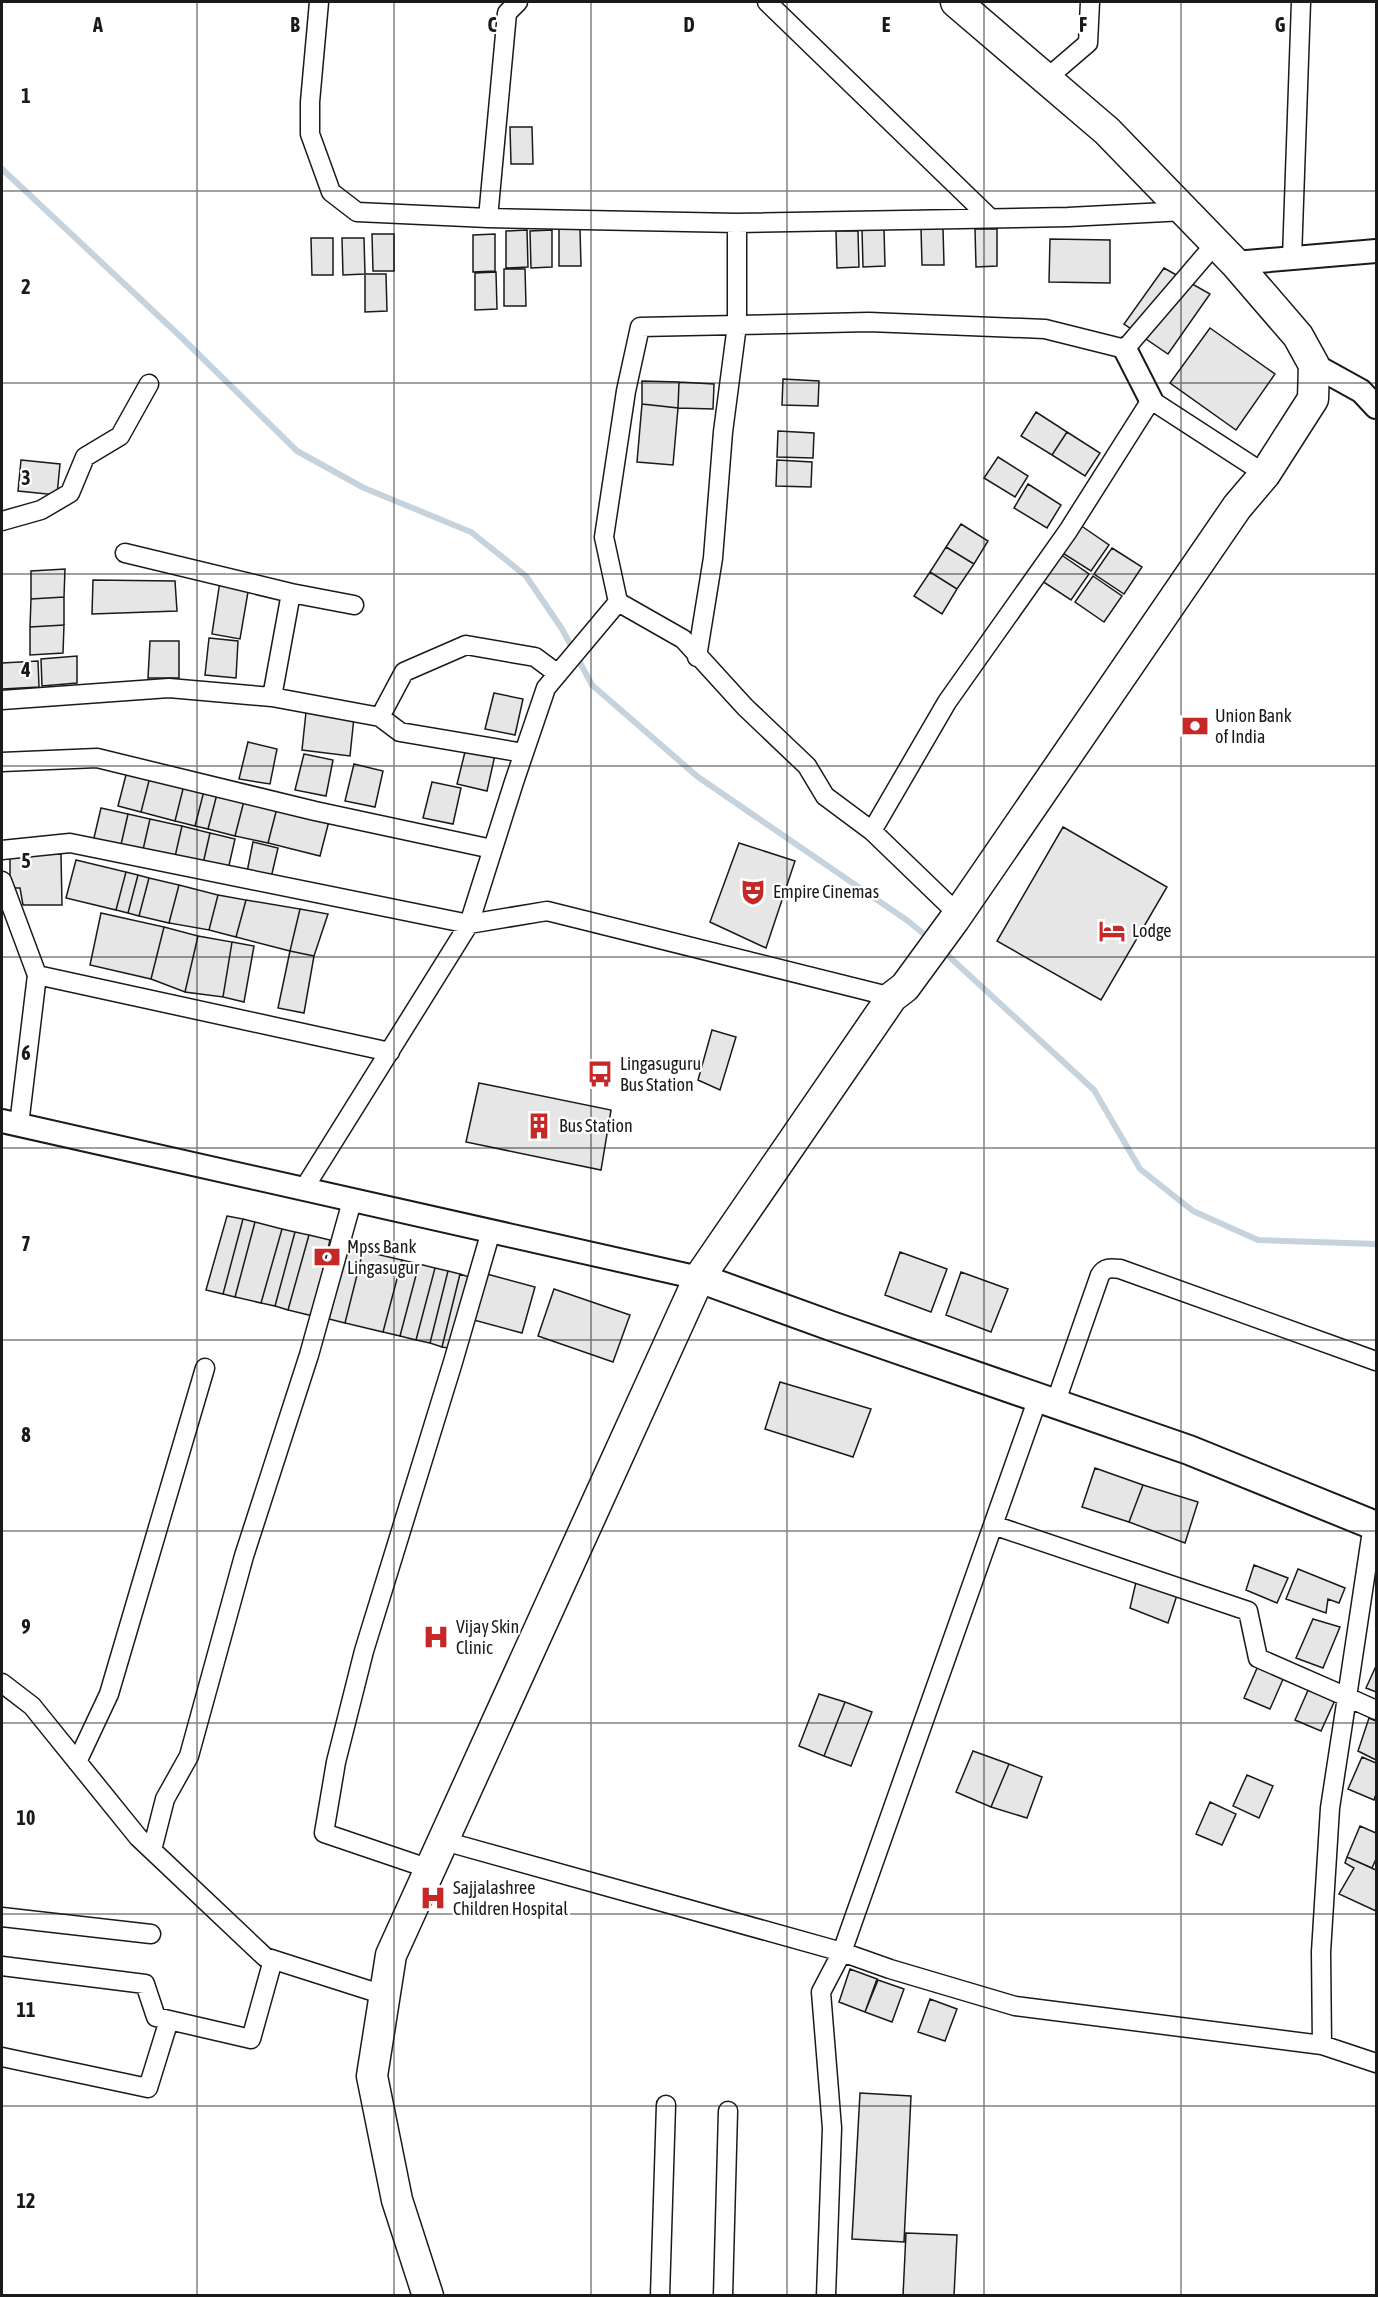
<svg xmlns="http://www.w3.org/2000/svg" width="1378" height="2297" viewBox="0 0 1378 2297" font-family="'Asap Condensed',sans-serif">
<rect width="100%" height="100%" fill="#fff"/>
<g fill="none" stroke-linecap="round" stroke-linejoin="round">
<path stroke="#c6d2dc" stroke-width="6" d="M 2,169 L 182,338 L 297,451 L 364,488 L 471,532 L 526,576 L 562,629 L 592,685 L 698,777 L 908,921 L 931,940
M 943,951 L 1094,1090 L 1140,1169 L 1193,1211 L 1258,1240 L 1376,1244"/>
</g>
<path fill="#e6e6e6" stroke="#1a1a1a" stroke-width="1.5" d="M 510,127 L 532,127 L 533,164 L 511,164 Z
M 921,228 L 943,228 L 944,265 L 922,265 Z
M 559,229 L 580,229 L 581,266 L 559,266 Z
M 884,229 L 885,266 L 863,267 L 862,230 Z
M 975,229 L 997,229 L 997,266 L 976,267 Z
M 527,230 L 528,267 L 506,268 L 506,231 Z
M 552,230 L 552,267 L 531,268 L 530,231 Z
M 836,231 L 858,231 L 859,267 L 837,268 Z
M 372,234 L 394,234 L 394,271 L 373,271 Z
M 495,234 L 495,271 L 473,272 L 473,235 Z
M 311,238 L 333,238 L 333,275 L 312,275 Z
M 342,238 L 364,238 L 365,274 L 343,275 Z
M 1050,239 L 1110,240 L 1110,283 L 1049,282 Z
M 1164,268 L 1210,294 L 1168,354 L 1124,324 Z
M 504,269 L 525,269 L 526,306 L 504,306 Z
M 496,272 L 497,309 L 475,310 L 475,273 Z
M 365,274 L 386,274 L 387,311 L 365,312 Z
M 1210,328 L 1275,374 L 1236,430 L 1170,383 Z
M 783,379 L 819,381 L 818,406 L 782,405 Z
M 642,381 L 679,382 L 678,408 L 642,404 Z
M 679,382 L 714,384 L 713,409 L 678,408 Z
M 642,404 L 678,408 L 673,465 L 637,462 Z
M 1036,412 L 1067,432 L 1052,455 L 1021,436 Z
M 778,431 L 814,433 L 813,458 L 777,457 Z
M 1067,432 L 1100,453 L 1085,476 L 1052,455 Z
M 998,457 L 1028,476 L 1015,497 L 984,478 Z
M 21,460 L 60,464 L 57,495 L 18,491 Z
M 777,460 L 812,462 L 811,487 L 776,486 Z
M 1028,484 L 1061,505 L 1047,528 L 1014,508 Z
M 961,524 L 988,541 L 974,564 L 946,547 Z
M 1080,525 L 1109,545 L 1091,571 L 1061,552 Z
M 946,547 L 974,564 L 957,589 L 930,572 Z
M 1112,548 L 1142,567 L 1124,594 L 1094,574 Z
M 1060,554 L 1089,574 L 1071,600 L 1042,581 Z
M 65,569 L 64,597 L 31,599 L 31,571 Z
M 930,572 L 957,589 L 942,614 L 914,596 Z
M 1093,576 L 1122,596 L 1104,622 L 1075,602 Z
M 93,580 L 175,581 L 177,611 L 92,614 Z
M 220,581 L 249,586 L 240,639 L 212,634 Z
M 64,597 L 64,625 L 30,627 L 31,599 Z
M 64,625 L 63,653 L 30,655 L 30,627 Z
M 209,638 L 238,641 L 236,678 L 205,675 Z
M 150,641 L 179,641 L 179,678 L 148,678 Z
M 77,656 L 77,683 L 42,686 L 41,659 Z
M 38,661 L 39,687 L 2,689 L 2,663 Z
M 494,693 L 523,699 L 515,735 L 485,729 Z
M 306,712 L 354,717 L 350,756 L 302,750 Z
M 248,742 L 277,749 L 270,784 L 239,779 Z
M 466,748 L 495,755 L 487,791 L 457,784 Z
M 304,754 L 333,760 L 326,796 L 295,790 Z
M 354,764 L 383,771 L 375,807 L 345,801 Z
M 127,771 L 150,777 L 141,812 L 118,806 Z
M 150,777 L 184,785 L 175,821 L 141,812 Z
M 432,782 L 461,788 L 453,824 L 423,818 Z
M 184,785 L 204,791 L 195,826 L 175,821 Z
M 204,791 L 217,794 L 208,829 L 195,826 Z
M 217,794 L 244,801 L 235,836 L 208,829 Z
M 244,801 L 277,808 L 268,843 L 235,836 Z
M 101,808 L 128,814 L 120,849 L 93,842 Z
M 277,808 L 329,821 L 320,856 L 268,843 Z
M 128,814 L 150,819 L 142,854 L 120,849 Z
M 150,819 L 182,826 L 174,861 L 142,854 Z
M 182,826 L 210,833 L 202,868 L 174,861 Z
M 1063,827 L 1167,887 L 1101,1000 L 997,941 Z
M 210,833 L 235,839 L 227,874 L 202,868 Z
M 253,842 L 278,848 L 270,882 L 246,877 Z
M 739,843 L 795,861 L 766,948 L 710,922 Z
M 61,854 L 62,905 L 23,905 L 20,888 L 10,888 L 10,855 Z
M 76,860 L 126,872 L 116,910 L 66,898 Z
M 126,872 L 138,875 L 128,913 L 116,910 Z
M 138,875 L 149,878 L 139,916 L 128,913 Z
M 149,878 L 179,885 L 169,923 L 139,916 Z
M 179,885 L 218,895 L 209,930 L 169,923 Z
M 218,895 L 246,900 L 236,937 L 209,930 Z
M 246,900 L 300,909 L 290,951 L 236,937 Z
M 300,909 L 328,914 L 314,956 L 290,951 Z
M 101,913 L 164,927 L 151,979 L 90,965 Z
M 164,927 L 198,936 L 185,992 L 151,979 Z
M 198,936 L 232,942 L 223,997 L 185,992 Z
M 232,942 L 254,946 L 244,1002 L 223,997 Z
M 290,951 L 314,956 L 304,1013 L 278,1008 Z
M 712,1030 L 736,1037 L 720,1090 L 698,1080 Z
M 479,1083 L 611,1110 L 601,1170 L 466,1142 Z
M 227,1216 L 243,1219 L 223,1294 L 206,1290 Z
M 243,1219 L 255,1222 L 235,1297 L 223,1294 Z
M 255,1222 L 282,1229 L 261,1303 L 235,1297 Z
M 282,1229 L 295,1232 L 275,1306 L 261,1303 Z
M 295,1232 L 309,1235 L 288,1310 L 275,1306 Z
M 309,1235 L 330,1240 L 313,1316 L 288,1310 Z
M 347,1247 L 363,1251 L 345,1323 L 329,1319 Z
M 363,1251 L 402,1260 L 383,1332 L 345,1323 Z
M 900,1252 L 947,1269 L 931,1312 L 885,1295 Z
M 402,1260 L 419,1264 L 400,1336 L 383,1332 Z
M 419,1264 L 435,1268 L 416,1340 L 400,1336 Z
M 435,1268 L 448,1271 L 430,1343 L 416,1340 Z
M 448,1271 L 460,1274 L 442,1347 L 430,1343 Z
M 961,1272 L 1008,1289 L 991,1332 L 946,1315 Z
M 483,1273 L 535,1287 L 522,1333 L 470,1319 Z
M 460,1274 L 472,1278 L 454,1349 L 442,1347 Z
M 554,1289 L 630,1315 L 613,1362 L 538,1336 Z
M 780,1382 L 871,1409 L 853,1457 L 765,1429 Z
M 1095,1468 L 1143,1485 L 1129,1522 L 1082,1507 Z
M 1143,1485 L 1198,1502 L 1185,1543 L 1129,1522 Z
M 1254,1565 L 1288,1578 L 1277,1603 L 1246,1590 Z
M 1298,1569 L 1345,1588 L 1339,1603 L 1328,1599 L 1326,1613 L 1286,1599 Z
M 1136,1582 L 1177,1595 L 1168,1623 L 1130,1608 Z
M 1313,1619 L 1340,1627 L 1323,1668 L 1296,1658 Z
M 1258,1666 L 1284,1677 L 1270,1709 L 1244,1698 Z
M 1376,1666 L 1376,1692 L 1366,1688 Z
M 1309,1688 L 1335,1700 L 1321,1731 L 1295,1720 Z
M 819,1694 L 845,1702 L 824,1756 L 799,1746 Z
M 845,1702 L 872,1712 L 851,1766 L 824,1756 Z
M 1369,1718 L 1376,1721 L 1376,1760 L 1358,1751 Z
M 973,1751 L 1009,1764 L 991,1807 L 956,1792 Z
M 1362,1757 L 1376,1763 L 1376,1794 L 1374,1800 L 1348,1789 Z
M 1009,1764 L 1042,1777 L 1027,1818 L 991,1807 Z
M 1247,1775 L 1273,1786 L 1259,1818 L 1233,1806 Z
M 1210,1802 L 1236,1814 L 1222,1845 L 1196,1834 Z
M 1360,1826 L 1376,1833 L 1376,1859 L 1372,1868 L 1347,1857 Z
M 1347,1857 L 1376,1870 L 1376,1911 L 1339,1894 L 1354,1868 L 1345,1863 Z
M 850,1969 L 877,1979 L 865,2012 L 839,2002 Z
M 878,1980 L 904,1989 L 892,2022 L 865,2012 Z
M 930,1999 L 957,2009 L 945,2041 L 918,2032 Z
M 860,2093 L 911,2096 L 904,2242 L 852,2239 Z
M 906,2233 L 957,2235 L 954,2296 L 903,2296 Z"/>
<g fill="none" stroke-linecap="round" stroke-linejoin="round">
<g stroke="#1a1a1a" stroke-width="21">
<path id="minor" d="M 319,2 L 310,102 L 310,134 L 331,192 L 357,212 L 488,218
M 518,2 L 507,13 L 488,218 L 737,223
M 767,2 L 990,218
M 1046,79 L 1088,43 L 1090,2
M 1292,258 L 1301,2
M 2,521 L 41,510 L 70,493 L 85,457 L 120,436 L 149,384
M 125,553 L 291,593 L 272,697
M 291,593 L 354,605
M 697,657 L 713,558 L 723,432 L 737,325 L 869,322 L 1045,329 L 1125,349 L 1215,244
M 2,700 L 169,688 L 272,697 L 380,717 L 400,732 L 524,753
M 380,717 L 404,672 L 466,645 L 535,657 L 558,674
M 2,762 L 97,758 L 315,811 L 492,849
M 872,831 L 947,702 L 1068,531 L 1151,400 L 1265,474
M 2,850 L 70,843 L 469,924 L 514,782 L 546,688 L 618,602
M 2,881 L 37,975 L 19,1125
M 957,913 L 872,831 L 825,796 L 807,766 L 745,707 L 683,639 L 618,602 L 604,537 L 626,391 L 640,327 L 737,325 L 737,223 L 1068,217 L 1185,211
M 37,975 L 390,1052
M 303,1190 L 469,924 L 547,911 L 892,997
M 1055,1404 L 1100,1275 C 1105,1267 1111,1268 1120,1269 L 1376,1361
M 1373,1524 L 1347,1697 L 1376,1710
M 993,1525 L 1248,1611 L 1258,1658 L 1347,1697 L 1330,1808 L 1321,1952 L 1322,2045 L 1376,2063
M 2,1683 L 32,1706 L 138,1837 L 265,1957 L 384,1995
M 77,1762 L 109,1694 L 205,1368
M 444,1841 L 842,1952 L 1038,1398
M 152,1850 L 165,1799 L 189,1756 L 244,1556 L 309,1355 L 352,1201
M 430,1869 L 324,1833 L 336,1762 L 364,1651 L 453,1362 L 491,1231
M 2,1917 L 151,1934
M 2,1966 L 145,1984 L 156,2017 L 251,2039 L 273,1960
M 2,2057 L 148,2088 L 169,2020
M 660,2296 L 666,2105
M 723,2296 L 728,2111
M 826,2296 L 832,2128 L 821,1992 L 842,1952 L 890,1969 L 1015,2006 L 1322,2045"/>
</g>
<g stroke="#1a1a1a" stroke-width="26">
<path id="tertiary" d="M 1235,263 L 1376,251
M 1125,349 L 1151,400
M 1314,365 L 1361,391 L 1376,407
M 2,1121 L 699,1278"/>
</g>
<g stroke="#1a1a1a" stroke-width="32">
<path id="primary" d="M 699,1278 L 834,1327 L 1189,1450 L 1376,1526"/>
</g>
<g stroke="#1a1a1a" stroke-width="33">
<path id="trunk" d="M 428,2296 L 397,2200 L 372,2076 L 391,1955 L 699,1278 L 892,997 L 905,987 L 954,920 L 1237,507 L 1265,474 L 1313,399 L 1314,365 L 1298,336 L 1235,263 L 1107,131 L 956,2"/>
</g>
<use href="#minor" stroke="#fff" stroke-width="18"/>
<use href="#tertiary" stroke="#fff" stroke-width="22"/>
<use href="#primary" stroke="#fff" stroke-width="28"/>
<use href="#trunk" stroke="#fff" stroke-width="30"/>
</g>
<path fill="none" stroke="#1a1a1a" stroke-width="1.5" stroke-opacity="0.55" d="M 197,2 L 197,2296M 394,2 L 394,2296M 591,2 L 591,2296M 787,2 L 787,2296M 984,2 L 984,2296M 1181,2 L 1181,2296M 2,191 L 1376,191M 2,383 L 1376,383M 2,574 L 1376,574M 2,766 L 1376,766M 2,957 L 1376,957M 2,1148 L 1376,1148M 2,1340 L 1376,1340M 2,1531 L 1376,1531M 2,1723 L 1376,1723M 2,1914 L 1376,1914M 2,2106 L 1376,2106"/>
<defs>
<g id="bank-bare" transform="scale(2.07)"><path d="M-6-4H6V4H-6ZM0-2.3a2.3 2.3 0 1 0 0 4.6a2.3 2.3 0 1 0 0-4.6Z" fill="#c62828" stroke="#fff" stroke-width="2.5" paint-order="stroke"/></g>
<g id="theatre-bare" transform="scale(2.07)"><path d="M-5-5.5Q0-4 5-5.5V0Q5 5 0 6Q-5 5-5 0ZM-3.3-2.5H-1v1.5H-3.3ZM1-2.5H3.3v1.5H1ZM-2.8 1Q0 5.5 2.8 1Z" fill="#c62828" stroke="#fff" stroke-width="2.5" paint-order="stroke"/></g>
<g id="hotel-bare" transform="scale(2.07)"><path d="M-6-4.5h1.5V1H6V5H4.5V3h-9V5H-6ZM-4 0a1.8 1.8 0 1 1 3.6 0ZM.5 0V-2.5h3Q6-2.5 6 0Z" fill="#c62828" stroke="#fff" stroke-width="2.5" paint-order="stroke"/></g>
<g id="bus-bare" transform="scale(2.07)"><path d="M-5-6H5V4H4V6H2V4H-2V6H-4V4H-5ZM-3.5-4V0h7V-4ZM-3.5 1.2v1.5H-2V1.2ZM2 1.2v1.5H3.5V1.2Z" fill="#c62828" stroke="#fff" stroke-width="2.5" paint-order="stroke"/></g>
<g id="building-bare" transform="scale(2.07)"><path d="M-4-6H4V6H1V3H-1V6H-4ZM-2.5-4.3h1.7v1.8h-1.7ZM.8-4.3h1.7v1.8H.8ZM-2.5-1h1.7V.8h-1.7ZM.8-1h1.7V.8H.8Z" fill="#c62828" stroke="#fff" stroke-width="2.5" paint-order="stroke"/></g>
<g id="hospital-bare" transform="scale(2.07)"><path d="M-5-5h3v3.5h4V-5h3V5h-3V1.5h-4V5h-3Z" fill="#c62828" stroke="#fff" stroke-width="2.5" paint-order="stroke"/></g>
</defs>
<g fill-rule="evenodd">
<use href="#bank-bare" x="1195" y="726"/>
<use href="#theatre-bare" x="753" y="892"/>
<use href="#hotel-bare" x="1112" y="931"/>
<use href="#bus-bare" x="600" y="1074"/>
<use href="#building-bare" x="539" y="1126"/>
<use href="#bank-bare" x="327" y="1257"/>
<use href="#hospital-bare" x="436" y="1637"/>
<use href="#hospital-bare" x="433" y="1898"/>
</g>
<g text-anchor="middle" stroke-width="4.5" stroke-linejoin="round" paint-order="stroke">
<g font-size="18" fill="#1a1a1a" stroke="#fff" text-anchor="start">
<text x="1215" y="722">Union Bank<tspan x="1215" dy="21">of India</tspan></text>
<text x="773" y="898">Empire Cinemas</text>
<text x="1132" y="937">Lodge</text>
<text x="620" y="1070">Lingasuguru<tspan x="620" dy="21">Bus Station</tspan></text>
<text x="559" y="1132">Bus Station</text>
<text x="347" y="1253">Mpss Bank<tspan x="347" dy="21">Lingasugur</tspan></text>
<text x="456" y="1633">Vijay Skin<tspan x="456" dy="21">Clinic</tspan></text>
<text x="453" y="1894">Sajjalashree<tspan x="453" dy="21">Children Hospital</tspan></text>
</g>
</g>
<g font-size="20" text-anchor="middle" font-weight="bold" fill="#1a1a1a" stroke="#fff" stroke-width="4.5" stroke-linejoin="round" paint-order="stroke">
<text x="98" y="32">A</text>
<text x="295" y="32">B</text>
<text x="492" y="32">C</text>
<text x="689" y="32">D</text>
<text x="886" y="32">E</text>
<text x="1083" y="32">F</text>
<text x="1280" y="32">G</text>
<text x="26" y="103">1</text>
<text x="26" y="294">2</text>
<text x="26" y="485">3</text>
<text x="26" y="677">4</text>
<text x="26" y="868">5</text>
<text x="26" y="1060">6</text>
<text x="26" y="1251">7</text>
<text x="26" y="1442">8</text>
<text x="26" y="1634">9</text>
<text x="26" y="1825">10</text>
<text x="26" y="2017">11</text>
<text x="26" y="2208">12</text>
</g>
<rect width="1378" height="2297" fill="none" stroke="#1a1a1a" stroke-width="6"/>
</svg>
